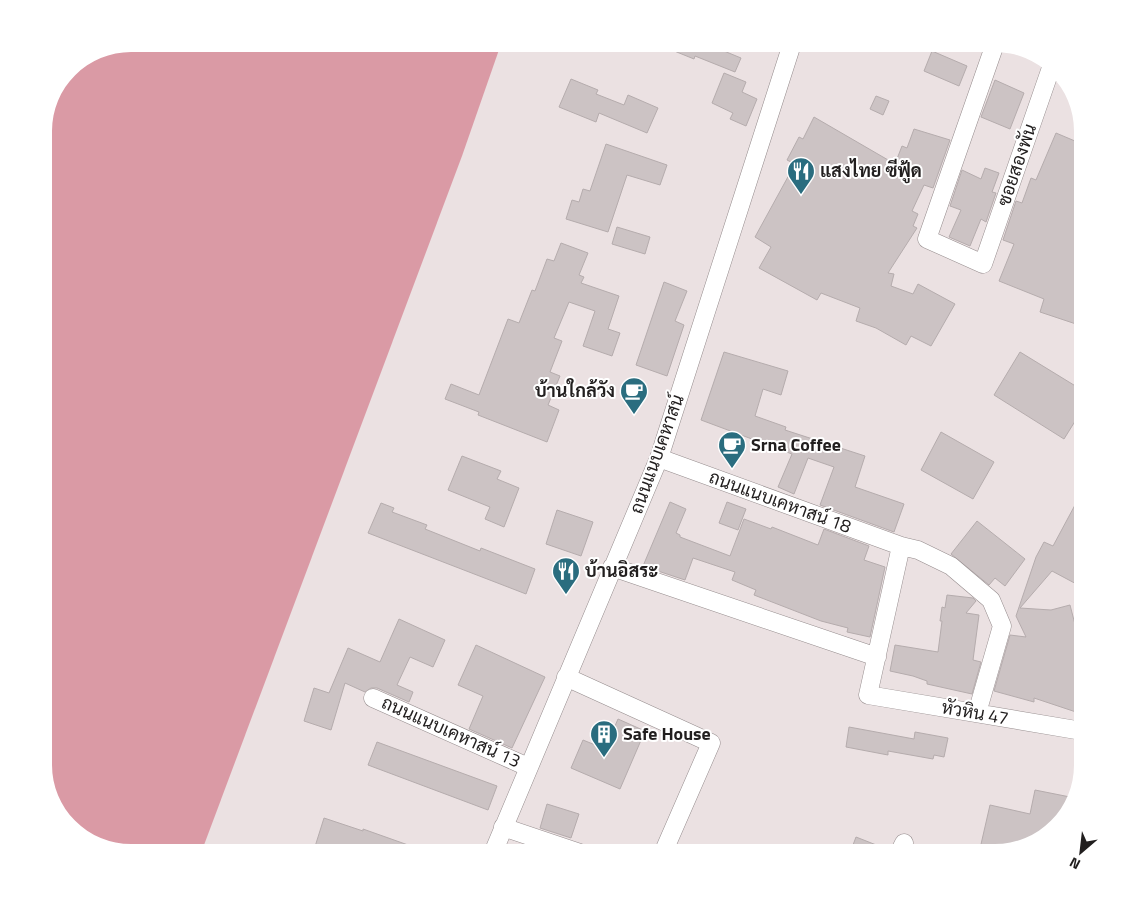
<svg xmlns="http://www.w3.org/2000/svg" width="1126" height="897" viewBox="0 0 1126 897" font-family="'Titillium Web',Sarabun,sans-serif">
<rect width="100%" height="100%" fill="#ebe1e2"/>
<path fill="#da9aa5" d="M 132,44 L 501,44 L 462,156 L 201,853 L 131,853 L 74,832 L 53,804 L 44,771 L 44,126 L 53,93 L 73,66 Z"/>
<path fill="#ccc3c4" stroke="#b5acad" d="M 657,44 L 707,44 L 741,58 L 735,72 L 695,56 L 694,59 Z
M 932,51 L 967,66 L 959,86 L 924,71 Z
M 724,73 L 746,82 L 742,92 L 757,99 L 746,126 L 730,119 L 733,113 L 712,103 Z
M 571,79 L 598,90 L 596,94 L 624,105 L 628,95 L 658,108 L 647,133 L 599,113 L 596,122 L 559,107 Z
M 995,80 L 1024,93 L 1010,129 L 981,117 Z
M 876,96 L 889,101 L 883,115 L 870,109 Z
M 814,117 L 895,164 L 902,146 L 907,148 L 914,129 L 950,140 L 933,188 L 924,185 L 912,211 L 918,214 L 913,226 L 917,228 L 888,273 L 894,274 L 891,286 L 913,294 L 918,284 L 955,304 L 931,346 L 911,336 L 906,345 L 876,328 L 856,321 L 860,308 L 821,293 L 817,300 L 759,268 L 771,247 L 755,237 L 795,164 L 787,160 L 799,137 L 803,139 Z
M 1056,133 L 1082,144 L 1082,151 L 1076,167 L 1082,168 L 1082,326 L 1040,312 L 1044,299 L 999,281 L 1014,244 L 1003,240 L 1016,201 L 1022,203 L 1031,178 L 1036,180 Z
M 606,144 L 667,165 L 660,185 L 627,175 L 608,232 L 566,219 L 572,200 L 579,202 L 583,189 L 590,191 Z
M 985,168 L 999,173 L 992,192 L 996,193 L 986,222 L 981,219 L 970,246 L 949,237 L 961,210 L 950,206 L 962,170 L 981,179 Z
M 617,227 L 650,237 L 645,254 L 612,244 Z
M 561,243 L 588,253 L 579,275 L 584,277 L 581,283 L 619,296 L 608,329 L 620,333 L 612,356 L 583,346 L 595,311 L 569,302 L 554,338 L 562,341 L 550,372 L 560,376 L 548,405 L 559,410 L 547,442 L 478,415 L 479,412 L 445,399 L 451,384 L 479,395 L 508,319 L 519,323 L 532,290 L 535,291 L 547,259 L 554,261 Z
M 664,282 L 687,291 L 675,321 L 684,325 L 667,376 L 636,365 Z
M 724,352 L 788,371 L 781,395 L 763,389 L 755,416 L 786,427 L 785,430 L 865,456 L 855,487 L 904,504 L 894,532 L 820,505 L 834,467 L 808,458 L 794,494 L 778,487 L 792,454 L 701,420 Z
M 1020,352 L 1082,390 L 1082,410 L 1064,439 L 994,395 Z
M 941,432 L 994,462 L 973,499 L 921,470 Z
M 462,456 L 501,471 L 497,479 L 519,488 L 504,527 L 485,519 L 490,507 L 448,490 Z
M 1082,492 L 1082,587 L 1052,571 L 1020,608 L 1051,610 L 1070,605 L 1077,632 L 1082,631 L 1082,693 L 1076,712 L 1034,698 L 1034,702 L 994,691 L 1010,635 L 1026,637 L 1016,616 L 1036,557 L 1044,542 L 1053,546 Z
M 670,502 L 686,509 L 676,533 L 680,535 L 680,537 L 730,556 L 744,519 L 771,529 L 772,527 L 818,545 L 824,529 L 869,546 L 864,560 L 885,567 L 870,637 L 847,632 L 848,628 L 821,621 L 754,595 L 756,590 L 732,580 L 735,572 L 693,558 L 685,580 L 643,566 Z
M 727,502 L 746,509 L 738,530 L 719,523 Z
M 381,503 L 394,508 L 392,512 L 427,525 L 425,529 L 480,551 L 481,548 L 535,569 L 526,594 L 368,533 Z
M 557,510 L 593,522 L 581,556 L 546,544 Z
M 977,521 L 1025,559 L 1005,586 L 995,578 L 989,585 L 951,554 Z
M 947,595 L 973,598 L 976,601 L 966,613 L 979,615 L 973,660 L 981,662 L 972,694 L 927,684 L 927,681 L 913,676 L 890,671 L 895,645 L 938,652 L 942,621 L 940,621 L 942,607 L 945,608 Z
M 399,619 L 445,640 L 433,667 L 410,657 L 397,685 L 413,692 L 409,702 L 377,688 L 371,688 L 365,692 L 345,683 L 331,730 L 304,721 L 314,688 L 329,693 L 348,648 L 380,662 Z
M 476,645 L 545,677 L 512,748 L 469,729 L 483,696 L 458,685 Z
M 618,719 L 645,731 L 620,789 L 571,768 L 583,740 L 605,749 Z
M 849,727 L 914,739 L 915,732 L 948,738 L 944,757 L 934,755 L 933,759 L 888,751 L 888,755 L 846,747 Z
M 377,742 L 497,786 L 488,810 L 368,765 Z
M 1035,790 L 1070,797 L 1061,823 L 1033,844 L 994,853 L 979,853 L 990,805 L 1030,814 Z
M 547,804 L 579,814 L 571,838 L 540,828 Z
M 324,818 L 363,831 L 363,829 L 425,851 L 425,853 L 366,853 L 350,848 L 348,853 L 313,853 Z
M 856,837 L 889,850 L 888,853 L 850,853 Z"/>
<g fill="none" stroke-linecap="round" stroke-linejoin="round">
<g stroke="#958c8d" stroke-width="19">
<path id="minor" d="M 995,44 L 927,239 L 983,264 L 1052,65
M 659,458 L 901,546 L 918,550 L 951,566 L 991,600 L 1002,626 L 977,713
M 901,546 L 868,695 L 1082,731
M 612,567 L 877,657
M 566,677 L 711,743 L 663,853
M 373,698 L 528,767
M 503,827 L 580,853
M 493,853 L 659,458 L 792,44
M 899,853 L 904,843"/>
</g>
<use href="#minor" stroke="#fff" stroke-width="18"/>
</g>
<defs>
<g id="restaurant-pin" transform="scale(1.4375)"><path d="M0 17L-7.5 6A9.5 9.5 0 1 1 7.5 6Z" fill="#2a6d7f" stroke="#fff"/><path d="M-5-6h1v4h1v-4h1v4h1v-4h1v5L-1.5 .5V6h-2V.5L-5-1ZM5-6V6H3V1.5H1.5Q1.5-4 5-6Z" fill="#fff"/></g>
<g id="cafe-pin" transform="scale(1.4375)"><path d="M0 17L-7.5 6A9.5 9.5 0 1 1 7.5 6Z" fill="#2a6d7f" stroke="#fff"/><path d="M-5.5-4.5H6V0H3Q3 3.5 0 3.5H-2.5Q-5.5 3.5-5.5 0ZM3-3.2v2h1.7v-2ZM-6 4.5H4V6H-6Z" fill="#fff"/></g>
<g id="building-pin" transform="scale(1.4375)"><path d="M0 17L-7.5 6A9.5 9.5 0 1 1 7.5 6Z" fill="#2a6d7f" stroke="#fff"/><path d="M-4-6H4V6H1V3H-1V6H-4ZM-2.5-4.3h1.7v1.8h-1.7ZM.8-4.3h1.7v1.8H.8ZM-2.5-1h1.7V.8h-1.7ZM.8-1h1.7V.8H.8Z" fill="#fff"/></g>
</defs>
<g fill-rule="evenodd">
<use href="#restaurant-pin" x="801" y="171"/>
<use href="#cafe-pin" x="634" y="391"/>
<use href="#cafe-pin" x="732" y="445"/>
<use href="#restaurant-pin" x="566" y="571"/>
<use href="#building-pin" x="604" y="734"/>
</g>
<g text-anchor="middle" stroke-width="4" stroke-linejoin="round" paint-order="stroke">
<g font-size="18" fill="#211e1e" stroke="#fff">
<text transform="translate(1017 165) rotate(-71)" y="6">ซอยสองพัน</text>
<text transform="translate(657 454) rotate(-70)" y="6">ถนนแนบเคหาสน์</text>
<text transform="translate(780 502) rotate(20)" y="6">ถนนแนบเคหาสน์ 18</text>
<text transform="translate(975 713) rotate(10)" y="6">หัวหิน 47</text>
<text transform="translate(451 732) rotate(24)" y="6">ถนนแนบเคหาสน์ 13</text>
</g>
<g font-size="18" font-weight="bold" fill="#211e1e" stroke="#fff" text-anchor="start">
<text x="820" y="177">แสงไทย ซีฟู้ด</text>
<text x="615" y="397" text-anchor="end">บ้านใกล้วัง</text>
<text x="751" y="451">Srna Coffee</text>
<text x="585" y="577">บ้านอิสระ</text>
<text x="623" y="740">Safe House</text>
</g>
</g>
<path d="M0 0H1126V897H0ZM131 52H995A79 79 0 0 1 1074 131V765A79 79 0 0 1 995 844H131A79 79 0 0 1 52 765V131A79 79 0 0 1 131 52Z" fill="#fff" fill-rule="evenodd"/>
<g transform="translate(1081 852) rotate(208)" stroke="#ffffff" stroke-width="4" paint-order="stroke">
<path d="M0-4L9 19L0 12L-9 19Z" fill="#211e1e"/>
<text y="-8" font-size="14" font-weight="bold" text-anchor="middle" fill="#211e1e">N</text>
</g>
</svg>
